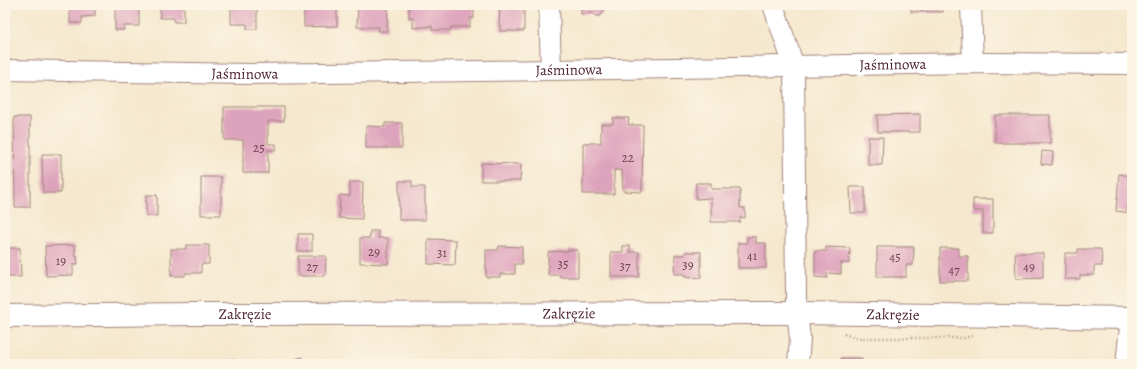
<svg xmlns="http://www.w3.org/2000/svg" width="1137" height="369" viewBox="0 0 1137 369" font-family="Alegreya,serif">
<rect width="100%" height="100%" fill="#fcf5e5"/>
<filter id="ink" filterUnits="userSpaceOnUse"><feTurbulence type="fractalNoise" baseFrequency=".025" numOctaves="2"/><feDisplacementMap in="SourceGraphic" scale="8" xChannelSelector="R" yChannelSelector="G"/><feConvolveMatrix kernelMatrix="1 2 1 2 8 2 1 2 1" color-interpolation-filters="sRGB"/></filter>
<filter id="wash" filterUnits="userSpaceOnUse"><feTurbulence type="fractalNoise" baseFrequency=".012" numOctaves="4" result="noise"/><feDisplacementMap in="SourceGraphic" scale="16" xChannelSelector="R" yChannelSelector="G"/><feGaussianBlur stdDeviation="0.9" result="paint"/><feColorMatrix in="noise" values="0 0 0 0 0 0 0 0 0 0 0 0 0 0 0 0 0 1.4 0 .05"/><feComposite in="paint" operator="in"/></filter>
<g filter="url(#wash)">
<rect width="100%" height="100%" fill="#f5e8ce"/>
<g id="blocks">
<path fill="#dea3bc" d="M 70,5 L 95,5 L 95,16 L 82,17 L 82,23 L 70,23 Z
M 115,5 L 139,5 L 139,26 L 124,26 L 124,30 L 115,30 Z
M 160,5 L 184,5 L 184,22 L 174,22 L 173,18 L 160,18 Z
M 231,5 L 257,5 L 257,29 L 247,29 L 247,24 L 231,24 Z
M 304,5 L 337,5 L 337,26 L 304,27 Z
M 358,5 L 388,5 L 387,31 L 378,31 L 379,27 L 357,27 Z
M 409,5 L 474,5 L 474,18 L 470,18 L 470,27 L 451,27 L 451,30 L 432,30 L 432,26 L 413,28 L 413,18 L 409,18 Z
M 500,5 L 524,5 L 524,31 L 500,31 L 500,25 L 499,25 Z
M 577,5 L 610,5 L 610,7 L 603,7 L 603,13 L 600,16 L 595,16 L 593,13 L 581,14 L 581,7 L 577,8 Z
M 911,5 L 943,5 L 943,12 L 911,12 Z
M 224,107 L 284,107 L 284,121 L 268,121 L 268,144 L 276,144 L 276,150 L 268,150 L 268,173 L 243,173 L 243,140 L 224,140 Z
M 920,114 L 920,132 L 878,132 L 877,115 Z
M 995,115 L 1050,115 L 1050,143 L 995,143 Z
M 14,117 L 30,117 L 30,207 L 15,207 Z
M 613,118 L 629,118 L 628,125 L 643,125 L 642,192 L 623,191 L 622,170 L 614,170 L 614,194 L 583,194 L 583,143 L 601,143 L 601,124 L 613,124 Z
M 385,123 L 402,123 L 402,148 L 366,148 L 366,126 L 385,127 Z
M 868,137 L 883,137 L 882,165 L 868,165 Z
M 1042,151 L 1053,152 L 1052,165 L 1041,164 Z
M 42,154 L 61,154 L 61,193 L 43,193 Z
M 481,163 L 521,164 L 520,181 L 481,181 Z
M 1119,174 L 1131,176 L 1128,209 L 1131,190 L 1132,190 L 1132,213 L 1116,211 Z
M 201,177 L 221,177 L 221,215 L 201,215 Z
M 399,181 L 412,181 L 412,187 L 425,187 L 425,220 L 399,220 Z
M 350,182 L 363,182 L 362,219 L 339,218 L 340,195 L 350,196 Z
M 696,183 L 711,183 L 711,189 L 740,189 L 740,208 L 745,208 L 745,218 L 740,217 L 740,222 L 711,222 L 711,198 L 696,199 Z
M 850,187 L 865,187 L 865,213 L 851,213 Z
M 146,195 L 157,195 L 157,216 L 146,216 Z
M 973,199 L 993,199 L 993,233 L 983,233 L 983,211 L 973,211 Z
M 370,231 L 378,231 L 378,238 L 388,238 L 388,264 L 360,263 L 360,238 L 370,238 Z
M 298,234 L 312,234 L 312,251 L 298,251 Z
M 747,237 L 756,237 L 756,243 L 766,243 L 766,268 L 738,268 L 738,243 L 747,243 Z
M 428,239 L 456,240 L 455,265 L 428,264 Z
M 75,245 L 75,256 L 77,256 L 78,264 L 73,264 L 73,275 L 46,276 L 45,246 Z
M 186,245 L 209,245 L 209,264 L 201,264 L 201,273 L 185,273 L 185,276 L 171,276 L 171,249 L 186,249 Z
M 499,246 L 522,247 L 522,264 L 515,264 L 515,274 L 500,274 L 500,277 L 486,277 L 486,250 L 498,250 Z
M 623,246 L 630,246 L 630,252 L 639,252 L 639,277 L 611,277 L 611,252 L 623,252 Z
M 826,247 L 850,248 L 849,263 L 841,263 L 841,274 L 827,273 L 827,278 L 815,277 L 815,251 L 826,251 Z
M 877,247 L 914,247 L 913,265 L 906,265 L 906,277 L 877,277 Z
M 5,248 L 20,248 L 21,277 L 5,277 Z
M 940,248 L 959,248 L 959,256 L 968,256 L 968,281 L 940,281 Z
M 1078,249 L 1101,249 L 1102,266 L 1094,266 L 1094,275 L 1080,275 L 1080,279 L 1065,279 L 1065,253 L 1078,253 Z
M 568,250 L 578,250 L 578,277 L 560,277 L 560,275 L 548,275 L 548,252 L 568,251 Z
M 685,252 L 701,252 L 701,278 L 685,277 L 685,274 L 674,274 L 675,255 L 685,255 Z
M 1015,253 L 1043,253 L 1043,278 L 1016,279 Z
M 298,256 L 326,256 L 325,276 L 298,276 Z
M 302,357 L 304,364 L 289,364 L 288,361 Z
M 841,358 L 862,358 L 862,364 L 841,364 Z
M 234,359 L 235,364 L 216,364 Z"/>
</g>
</g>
<g filter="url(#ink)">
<use href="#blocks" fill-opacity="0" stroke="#a0847c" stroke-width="1"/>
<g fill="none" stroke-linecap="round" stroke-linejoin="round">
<g stroke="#a0847c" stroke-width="22">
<g id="minor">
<path d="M 549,5 L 551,70"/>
<path d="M 773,5 L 794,66 L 796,300 L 800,339 L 798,364"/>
<path d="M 971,5 L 973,63"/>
<path id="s1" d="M 5,70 L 249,74 L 551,70 L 973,63 L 1132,64"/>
<path d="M 1126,364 L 1131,318"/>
</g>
</g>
<g stroke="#a0847c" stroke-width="24">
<g id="tertiary">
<path id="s2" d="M 5,316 L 195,314 L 798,313 L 1132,318"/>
</g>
</g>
<path stroke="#a0847c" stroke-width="2.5" stroke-dasharray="1 3" stroke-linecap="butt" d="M 844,334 L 857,338 L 964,338 L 972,336"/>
<use href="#minor" stroke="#fff" stroke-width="20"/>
<use href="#tertiary" stroke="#fff" stroke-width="22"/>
</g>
</g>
<g text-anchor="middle" stroke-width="3" stroke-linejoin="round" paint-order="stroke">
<g font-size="13" fill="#6f404f">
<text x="259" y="152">25</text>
<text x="628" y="162">22</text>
<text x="374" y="256">29</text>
<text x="442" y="257">31</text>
<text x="752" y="260">41</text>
<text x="895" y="261">45</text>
<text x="61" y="265">19</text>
<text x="563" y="268">35</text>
<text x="688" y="269">39</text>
<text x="625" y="270">37</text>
<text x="312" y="271">27</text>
<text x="1029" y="271">49</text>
<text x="954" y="274">47</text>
</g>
<g font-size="15" fill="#4a1f2b" stroke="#fcf5e5">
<text dy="5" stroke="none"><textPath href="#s1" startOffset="888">Jaśminowa</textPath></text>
<text dy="5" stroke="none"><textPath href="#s1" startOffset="564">Jaśminowa</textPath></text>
<text dy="5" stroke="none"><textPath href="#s1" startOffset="240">Jaśminowa</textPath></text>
<text dy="5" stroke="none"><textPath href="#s2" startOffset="564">Zakręzie</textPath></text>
<text dy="5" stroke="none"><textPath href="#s2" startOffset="240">Zakręzie</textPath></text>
<text dy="5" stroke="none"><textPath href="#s2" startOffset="888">Zakręzie</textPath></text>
</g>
</g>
<rect width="1137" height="369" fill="none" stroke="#fcf5e5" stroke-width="20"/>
</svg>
